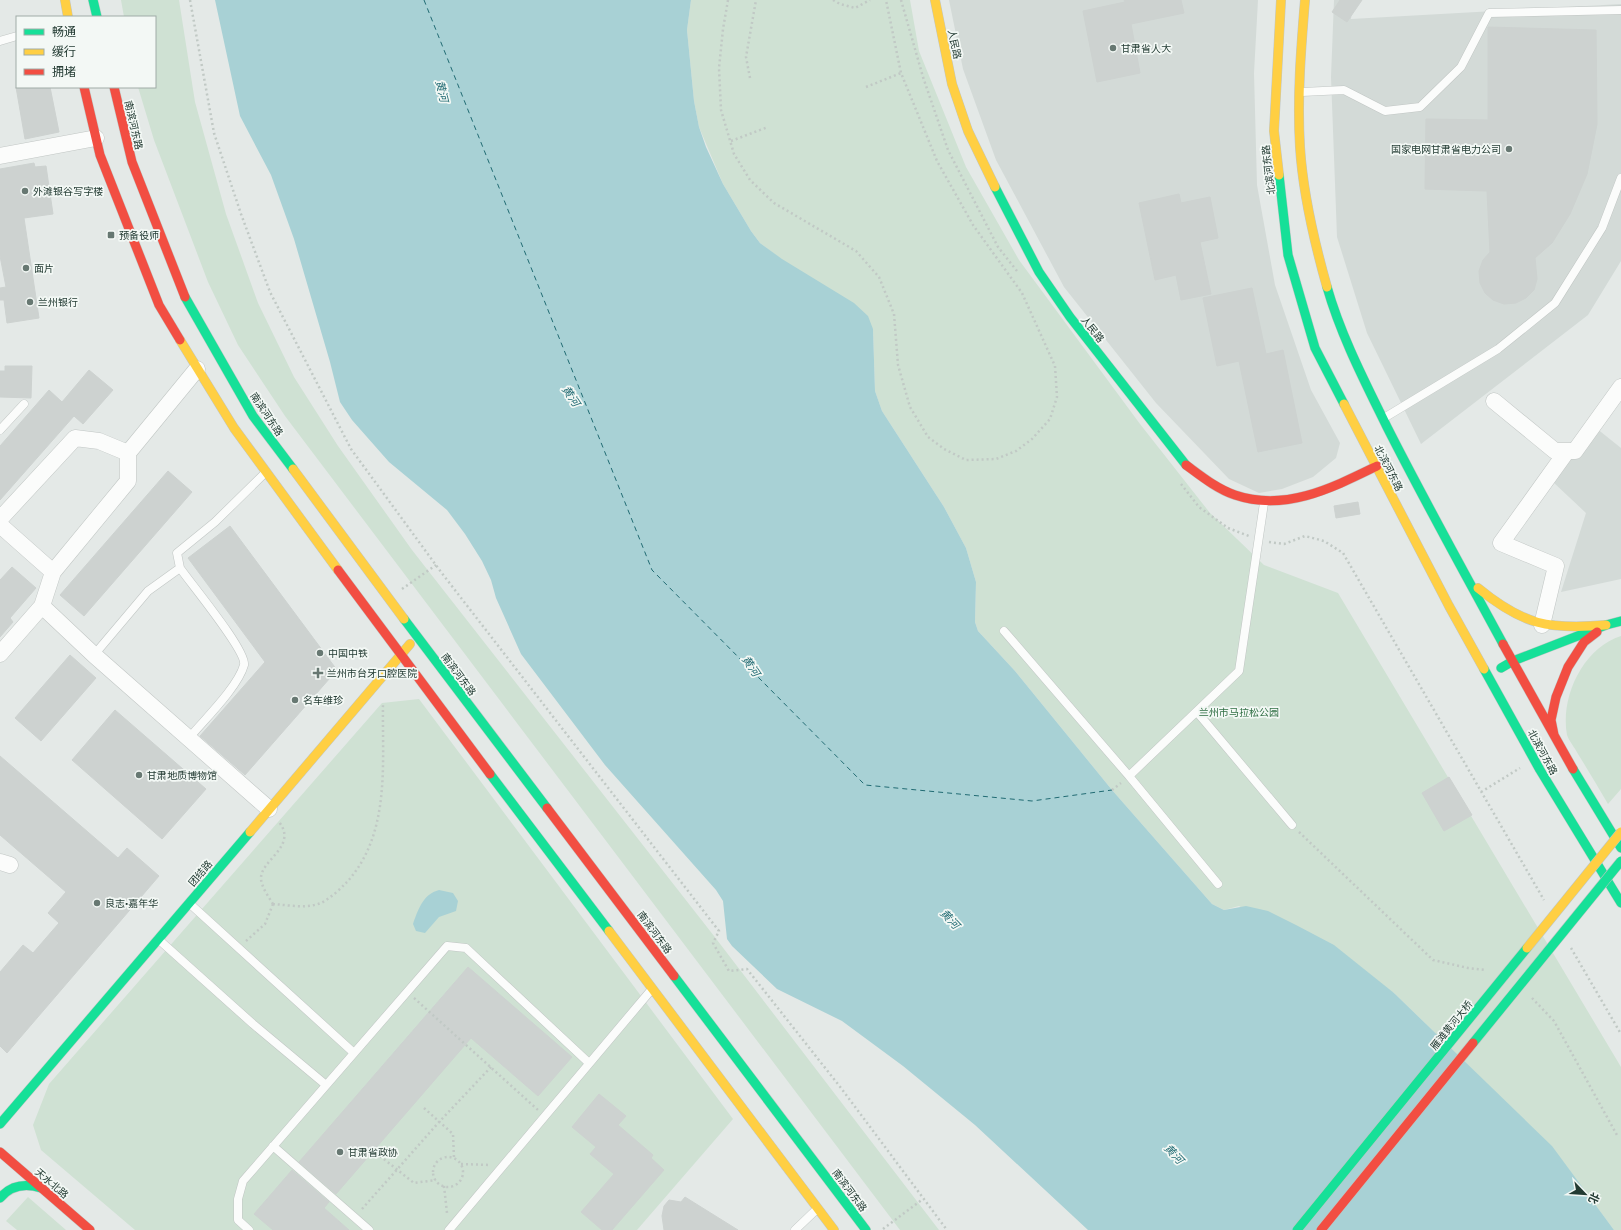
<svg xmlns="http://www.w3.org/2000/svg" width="1621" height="1230" viewBox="0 0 1621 1230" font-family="Rubik,'Noto Sans SC',sans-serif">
<rect width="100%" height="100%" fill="#e4e9e7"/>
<path fill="#d3dad7" d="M 949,0 L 1258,0 L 1254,73 L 1257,185 L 1275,285 L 1311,390 L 1340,443 L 1336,458 L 1313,477 L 1282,489 L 1259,493 L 1229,479 L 1156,403 L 1064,287 L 996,160 L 963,69 Z
M 1334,0 L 1353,0 L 1351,19 L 1621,4 L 1621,261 L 1588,315 L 1421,444 L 1367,333 L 1337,237 L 1331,77 Z
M 1596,428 L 1621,448 L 1621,579 L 1561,592 L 1586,513 L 1553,482 Z"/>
<path fill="#cfe1d3" d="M 121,0 L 179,0 L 195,102 L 226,214 L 258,303 L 294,377 L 338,446 L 412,550 L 714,936 L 939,1230 L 900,1230 L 285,416 L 238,345 L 208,282 L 154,140 L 138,87 L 155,87 L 155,17 L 124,17 Z
M 691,0 L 910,0 L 919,51 L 966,167 L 1019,260 L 1140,424 L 1210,513 L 1264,565 L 1338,593 L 1621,1067 L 1621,1230 L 1614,1230 L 1551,1146 L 1394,993 L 1239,906 L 1224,910 L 1212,904 L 1112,790 L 1015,671 L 978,631 L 975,622 L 976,582 L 966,548 L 944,507 L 882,411 L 875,391 L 873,329 L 760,243 L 751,231 L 723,184 L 699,127 L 694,101 L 687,30 Z
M 1621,636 L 1621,789 L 1608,804 C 1598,787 1588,770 1578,754 C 1575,748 1569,741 1567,735 C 1560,697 1583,648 1621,636 Z
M 419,699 L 733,1119 L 637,1230 L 135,1230 L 41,1150 L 33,1125 L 49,1084 L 382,703 Z
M 28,1197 L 66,1230 L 17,1230 L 6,1221 Z"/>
<path fill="#a8d1d5" d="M 215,0 L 691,0 L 687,30 L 694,101 L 699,127 L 706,147 L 723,184 L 751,231 L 760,243 L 782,259 L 854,303 L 868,316 L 873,329 L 875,391 L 882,411 L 944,507 L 966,548 L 976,582 L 975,622 L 978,631 L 1015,671 L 1112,790 L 1212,904 L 1224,910 L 1246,906 L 1268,911 L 1296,925 L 1334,945 L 1394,993 L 1552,1146 L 1614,1230 L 1088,1230 L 975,1125 L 903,1066 L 842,1021 L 777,989 L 732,946 L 727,939 L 723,901 L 716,890 L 605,765 L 521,654 L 496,598 L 491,580 L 482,561 L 465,534 L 447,510 L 389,462 L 352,420 L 340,402 L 330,362 L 294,239 L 271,175 L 240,116 Z
M 439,890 L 453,893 L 458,901 L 456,911 L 439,917 L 425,933 L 416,931 L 413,924 C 418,910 423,894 439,890 Z"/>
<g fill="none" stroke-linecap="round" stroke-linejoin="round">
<path stroke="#216b73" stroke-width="1" stroke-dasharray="5 4" stroke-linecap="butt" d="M 424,0 L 652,570 L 865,785 L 1032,801 L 1112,790"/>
</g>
<path fill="#cdd2d0" stroke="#cdd2d0" d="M 1124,0 L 1181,0 L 1184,13 L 1131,24 L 1140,73 L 1097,82 L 1083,11 L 1125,2 Z
M 1340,0 L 1362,0 L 1347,22 L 1332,12 Z
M 1488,27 L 1596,30 L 1597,124 L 1587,174 L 1570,214 L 1552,243 L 1535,258 L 1537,279 L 1534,290 L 1526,298 L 1516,303 L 1504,304 L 1493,300 L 1485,293 L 1480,283 L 1479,271 L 1483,260 L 1490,252 L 1487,191 L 1425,189 L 1426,119 L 1488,120 Z
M 16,87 L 50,87 L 59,132 L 25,139 Z
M 34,163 L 35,167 L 46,166 L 53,214 L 24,218 L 39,318 L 7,323 L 4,300 L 0,300 L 0,288 L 6,287 L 0,256 L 0,169 Z
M 1179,194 L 1181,203 L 1210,197 L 1218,238 L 1200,242 L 1211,294 L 1181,300 L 1176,275 L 1155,280 L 1139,203 Z
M 1252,288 L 1266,354 L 1283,350 L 1302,443 L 1258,452 L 1239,361 L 1217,366 L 1203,298 Z
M 5,366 L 32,366 L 31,398 L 0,397 L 0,371 L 5,371 Z
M 89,370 L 113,390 L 83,424 L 74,416 L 0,500 L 0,446 L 49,390 L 62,402 Z
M 168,471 L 192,492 L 84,616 L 60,595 Z
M 1358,502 L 1360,514 L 1336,518 L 1334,506 Z
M 230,526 L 337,670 L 245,775 L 200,736 L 265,662 L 188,558 Z
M 12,567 L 36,588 L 10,618 L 13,622 L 0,637 L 0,580 Z
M 70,655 L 96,678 L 41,741 L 15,718 Z
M 115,710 L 206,789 L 162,839 L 72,760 Z
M 0,756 L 118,858 L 127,848 L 159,876 L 7,1053 L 0,1046 L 0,972 L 23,945 L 33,953 L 59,923 L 48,913 L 66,892 L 0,835 Z
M 1449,777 L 1472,815 L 1444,831 L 1422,793 Z
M 468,967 L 572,1057 L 538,1096 L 471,1038 L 336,1194 L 299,1162 Z
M 599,1094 L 626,1116 L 618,1125 L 653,1155 L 651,1158 L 664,1170 L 612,1230 L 602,1230 L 581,1212 L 614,1174 L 590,1154 L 596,1147 L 572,1127 Z
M 292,1170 L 329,1202 L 324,1208 L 349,1230 L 273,1230 L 254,1214 Z
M 685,1197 L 738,1230 L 664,1230 L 662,1216 L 664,1206 L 669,1200 L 681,1202 Z"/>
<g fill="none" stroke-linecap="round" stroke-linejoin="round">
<g stroke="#c1c6c4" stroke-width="9">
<path id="lane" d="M 0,41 L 17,36
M 1302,92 L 1344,90 L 1385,111 L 1420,107 L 1461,67 L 1489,13 L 1621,10
M 1384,418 L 1498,349 L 1555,303 L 1602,228 L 1621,178
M 0,430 L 24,404
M 1004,631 L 1129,776 L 1239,671 L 1264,503
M 94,655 L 148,591 L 180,568
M 1197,712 L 1292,825
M 189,738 C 204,720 238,687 244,665 C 247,651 191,584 180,568 L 177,553 L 215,522 L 266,472
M 1129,776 L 1218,884
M 189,903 L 354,1053
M 158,939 L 253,1024 L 326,1085
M 273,1146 L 369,1230
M 249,1230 L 238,1220 L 238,1199 L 243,1181 L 447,946 L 466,948 L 589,1063
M 449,1230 L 652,989
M 795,1230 L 817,1209"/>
</g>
<g stroke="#c1c6c4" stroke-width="17">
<path id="street" d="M 0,156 L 96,138
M 197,369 L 128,453 L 128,481 L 53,572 L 42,606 L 94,655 L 269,809
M 1494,401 L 1555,451 L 1575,451 L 1621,387
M 0,519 L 75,438 L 99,441 L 128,453
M 0,525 L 53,572
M 1542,625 L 1556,566 L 1501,543 L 1567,451
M 0,654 L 42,606
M 0,862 L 10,865"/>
</g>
<g stroke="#c0c6c4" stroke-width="10">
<path id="fast" d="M 93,0 L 97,17
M 1279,175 L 1288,255 L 1315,348 L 1344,404
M 995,187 L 1039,272 L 1070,317 L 1186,465
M 1327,287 C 1341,336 1365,382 1387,427 C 1424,500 1464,572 1503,644
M 185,297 L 253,416 L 293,469
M 404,619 L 547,808
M 1501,668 L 1513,661 L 1606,625 L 1621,621
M 1484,669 L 1540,770 L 1621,903
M 1573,769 L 1621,848
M 490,774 L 609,931
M 674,976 L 866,1230
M 0,1124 L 250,832
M 0,1198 C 11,1185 25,1183 41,1188"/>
</g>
<g stroke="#c0c6c4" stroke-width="10">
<path id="slow" d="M 65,0 L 68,17
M 935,0 L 952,84 L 968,131 L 995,187
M 1305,0 C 1301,48 1297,98 1300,147 C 1303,195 1314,241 1327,287
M 1279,175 L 1274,131 L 1281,0
M 180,340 L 234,428 L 338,570
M 1344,404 L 1449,606 L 1484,669
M 293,469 L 404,619
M 1478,588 C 1523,625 1549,630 1606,625
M 250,832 L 410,644
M 609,931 L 834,1230"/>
</g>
<g stroke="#c0c6c4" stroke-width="10">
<path id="jam" d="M 84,87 L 100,155 L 159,305 L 180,340
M 114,87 L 132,162 L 185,297
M 1186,465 C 1201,476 1217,489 1235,495 C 1285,512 1332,488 1377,466
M 338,570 L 490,774
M 1503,644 L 1573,769
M 1554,735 L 1551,720 L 1556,697 L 1568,667 L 1584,642 L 1597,632
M 547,808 L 674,976
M 0,1152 L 90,1230"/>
</g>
<path stroke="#c1c9c5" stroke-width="2.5" stroke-dasharray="2 3" stroke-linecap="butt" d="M 190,0 L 214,133 L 241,214 L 270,292 L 351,449 L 441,572 L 719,931 L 713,943 L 729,971 L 747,969 L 841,1088 L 947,1230
M 728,0 L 723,29 L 719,68 L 721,110 L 734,154 L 750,180 L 774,203 L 856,251 L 879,277 L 894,314 L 898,365 L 910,407 L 928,437 L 944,449 L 966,460 L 996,459 L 1016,451 L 1032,439 L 1050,419 L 1057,397 L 1055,366 L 1022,293 L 973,225 L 937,161 L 901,73 L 886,0
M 833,0 L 840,4 L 855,8 L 870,0
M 901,0 L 923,77 L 948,150 L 998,247 L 1017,271
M 750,78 L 746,57 L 756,0
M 866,87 L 901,73
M 731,141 L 768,127
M 1181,484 L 1199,507 L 1228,528 L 1249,536
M 1269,542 L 1284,544 L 1305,536 L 1324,541 L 1343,553 L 1544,900
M 402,589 L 436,565
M 1112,790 L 1121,783
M 1481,792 L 1520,768
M 1299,832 L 1433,960 L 1468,968 L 1486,970
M 273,904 C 288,905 306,909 321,903 C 331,898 340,889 347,882 C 391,833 382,764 383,703
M 273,904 C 268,896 261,886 261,878 C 261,860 298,846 279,822
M 246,941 L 265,924 L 273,904
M 1571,948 L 1621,1034
M 414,998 L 538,1110
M 1532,998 L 1554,1021 L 1618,1137
M 424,1108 L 453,1134 L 454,1158
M 380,1156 L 414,1183 L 436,1180
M433 1172a15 15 0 1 1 30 0a15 15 0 1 1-30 0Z
M 461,1164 L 490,1165
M 444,1186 L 447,1213
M 362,1209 L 440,1121 L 491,1067
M 883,1229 L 923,1199"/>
<use href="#lane" stroke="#fbfcfb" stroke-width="8"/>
<use href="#street" stroke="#fbfcfb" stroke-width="16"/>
<use href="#fast" stroke="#16e098" stroke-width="9"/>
<use href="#slow" stroke="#ffcf43" stroke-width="9"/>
<use href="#jam" stroke="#f24e42" stroke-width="9"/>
<g stroke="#bdc5c2" stroke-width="10" stroke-linecap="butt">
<path id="fast-bridge" d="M 1473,1043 L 1621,861
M 1297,1230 L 1527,948"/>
</g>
<g stroke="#bdc5c2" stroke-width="10" stroke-linecap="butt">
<path id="slow-bridge" d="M 1527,948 L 1621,832"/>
</g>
<g stroke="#bdc5c2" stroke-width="10" stroke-linecap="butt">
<path id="jam-bridge" d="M 1321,1230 L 1473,1043"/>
</g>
<use href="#fast-bridge" stroke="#16e098" stroke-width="9"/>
<use href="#slow-bridge" stroke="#ffcf43" stroke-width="9"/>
<use href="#jam-bridge" stroke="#f24e42" stroke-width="9"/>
</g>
<g fill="#677872" stroke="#f3f8f5" stroke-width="1.5">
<circle cx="1113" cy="48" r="4"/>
<circle cx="1509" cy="149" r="4"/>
<circle cx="25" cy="191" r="4"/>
<rect x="107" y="231" width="8" height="8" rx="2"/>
<circle cx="26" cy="268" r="4"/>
<circle cx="30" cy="302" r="4"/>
<circle cx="320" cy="653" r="4"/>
<path d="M316 667h4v4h4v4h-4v4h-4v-4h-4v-4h4z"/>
<circle cx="295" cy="700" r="4"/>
<circle cx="139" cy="775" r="4"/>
<circle cx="97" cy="903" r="4"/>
<circle cx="340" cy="1152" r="4"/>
</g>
<g text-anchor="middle" stroke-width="3.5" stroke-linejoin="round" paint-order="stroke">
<g font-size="10" fill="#233b33" stroke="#f3f8f5">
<text transform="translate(955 44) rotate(78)" y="4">人民路</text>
<text transform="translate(134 125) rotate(77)" y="4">南滨河东路</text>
<text transform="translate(1268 170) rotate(-97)" y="4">北滨河东路</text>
<text transform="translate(1093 329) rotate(52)" y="4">人民路</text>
<text transform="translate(267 414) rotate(56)" y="4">南滨河东路</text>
<text transform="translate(1389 468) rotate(63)" y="4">北滨河东路</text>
<text transform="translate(459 674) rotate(53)" y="4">南滨河东路</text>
<text transform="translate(1543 752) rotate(61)" y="4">北滨河东路</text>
<text transform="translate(200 873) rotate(-49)" y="4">团结路</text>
<text transform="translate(655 932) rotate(53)" y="4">南滨河东路</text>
<text transform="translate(1451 1025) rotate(-51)" y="4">雁滩黄河大桥</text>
<text transform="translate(52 1183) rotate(41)" y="4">天水北路</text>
<text transform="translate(850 1190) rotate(53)" y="4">南滨河东路</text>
</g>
<g font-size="10" fill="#233b33" stroke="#f3f8f5" text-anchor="start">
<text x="1121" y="52">甘肃省人大</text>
<text x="1501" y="153" text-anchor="end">国家电网甘肃省电力公司</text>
<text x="33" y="195">外滩银谷写字楼</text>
<text x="119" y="239">预备役师</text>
<text x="34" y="272">面片</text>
<text x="38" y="306">兰州银行</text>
<text x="328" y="657">中国中铁</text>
<text x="327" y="677">兰州市台牙口腔医院</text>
<text x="303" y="704">名车维珍</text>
<text x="147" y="779">甘肃地质博物馆</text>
<text x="105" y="907">良志·嘉年华</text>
<text x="348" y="1156">甘肃省政协</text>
</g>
<g font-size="10" fill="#306f44" stroke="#f3f8f5">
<text x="1239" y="716">兰州市马拉松公园</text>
</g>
<g font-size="11" font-style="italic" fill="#216b73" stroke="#f3f8f5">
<text transform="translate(442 91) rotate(76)" y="4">黄河</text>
<text transform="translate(571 396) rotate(56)" y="4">黄河</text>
<text transform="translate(751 666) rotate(56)" y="4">黄河</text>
<text transform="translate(950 919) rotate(46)" y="4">黄河</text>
<text transform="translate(1174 1154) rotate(46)" y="4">黄河</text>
</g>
</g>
<rect x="16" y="16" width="140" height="72" fill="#f3f8f5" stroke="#a0aca7"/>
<rect x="24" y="29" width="20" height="6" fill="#16e098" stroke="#a0aca7"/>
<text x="52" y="36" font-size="12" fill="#233b33">畅通</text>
<rect x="24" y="49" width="20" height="6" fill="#ffcf43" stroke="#a0aca7"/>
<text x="52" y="56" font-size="12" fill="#233b33">缓行</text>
<rect x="24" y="69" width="20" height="6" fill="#f24e42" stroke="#a0aca7"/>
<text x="52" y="76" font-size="12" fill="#233b33">拥堵</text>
<g transform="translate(1585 1194) rotate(115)" stroke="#f3f8f5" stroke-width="3" paint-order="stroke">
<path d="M0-3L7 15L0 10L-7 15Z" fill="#233b33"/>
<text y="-6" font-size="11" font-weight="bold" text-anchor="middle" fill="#233b33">北</text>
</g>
</svg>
